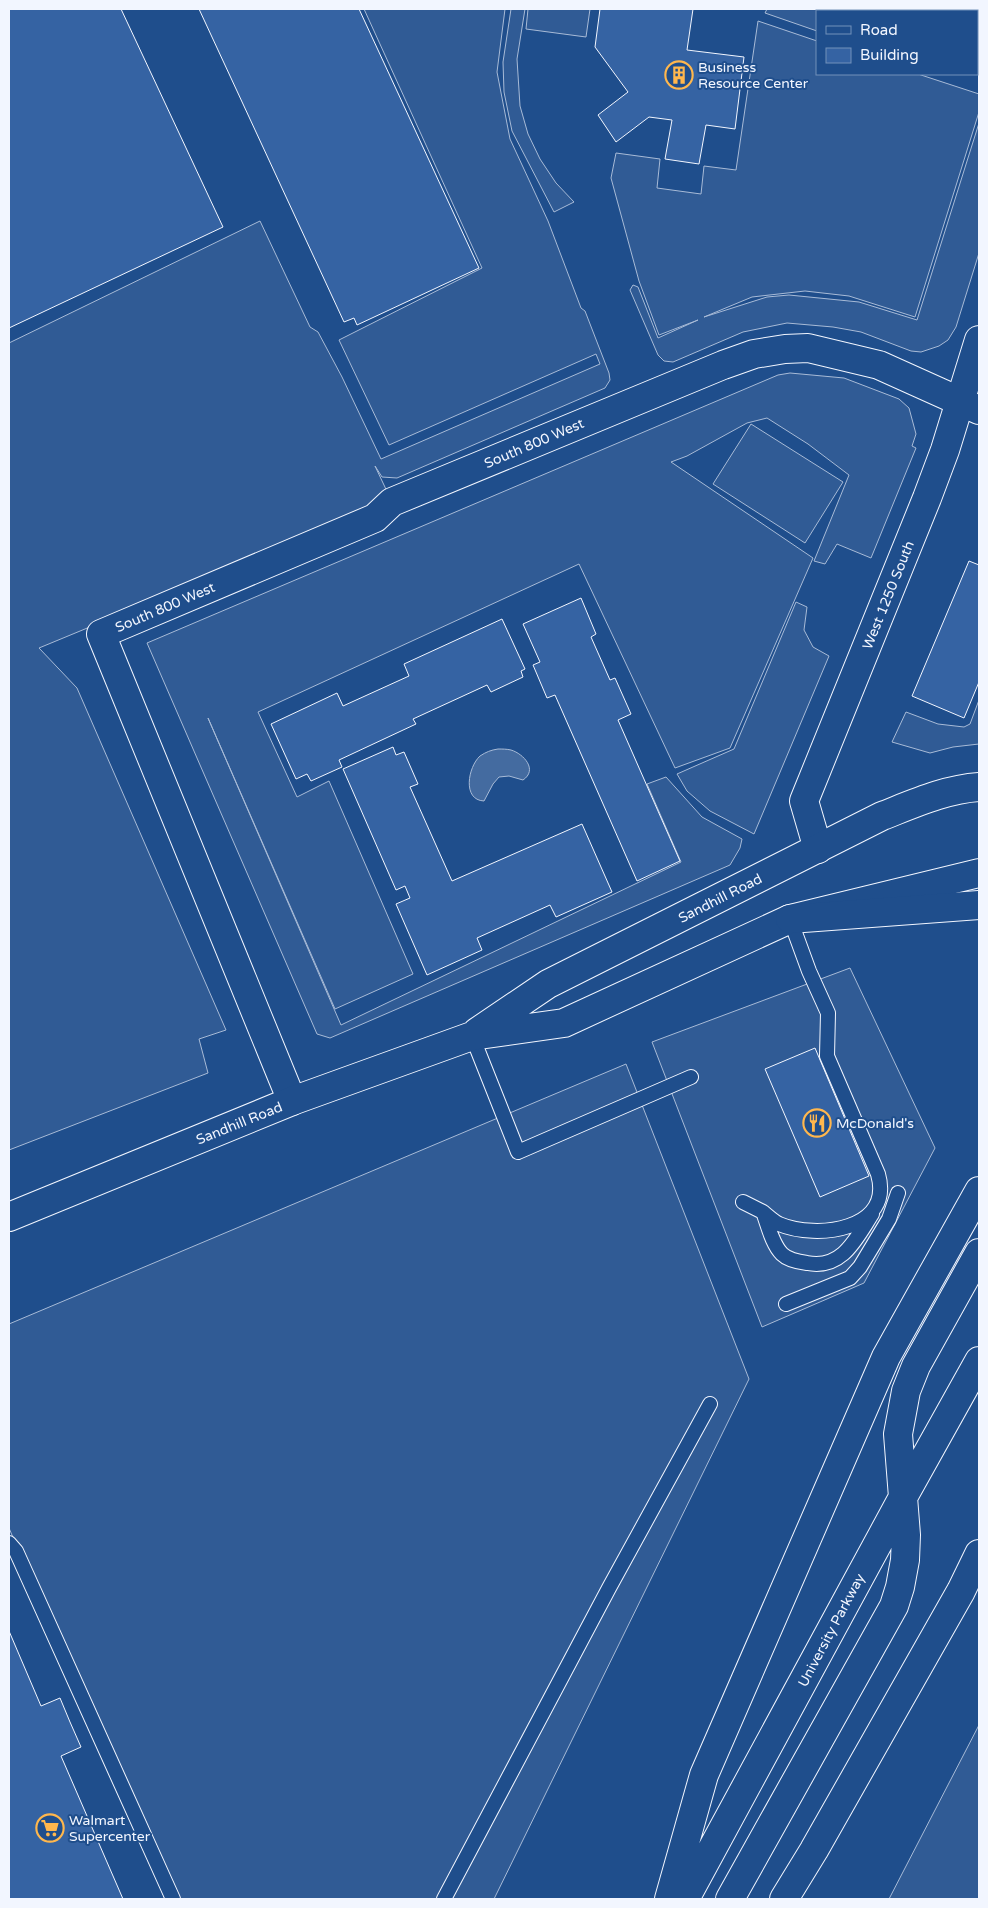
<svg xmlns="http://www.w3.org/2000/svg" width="988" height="1908" viewBox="0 0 988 1908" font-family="'Varela Round',sans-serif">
<rect width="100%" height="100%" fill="#1f4e8c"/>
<path fill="#305b95" stroke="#a8bbd7" d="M 364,9 L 505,9 L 497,72 L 510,139 L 548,221 L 581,308 L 585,311 L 609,373 L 610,380 L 605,388 L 397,478 L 382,477 L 375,466 L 392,502 L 39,648 L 77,688 L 226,1030 L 199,1039 L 208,1073 L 9,1150 L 9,343 L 260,221 L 310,327 L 318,332 L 342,377 L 381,459 L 600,364 L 596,354 L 389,445 L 339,340 L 482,268 Z
M 511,9 L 525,9 L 517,59 L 520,106 L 528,134 L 540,159 L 556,183 L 574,202 L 554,212 L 512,131 L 504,92 L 503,62 Z
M 528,9 L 590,9 L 586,37 L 526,29 Z
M 767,9 L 979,9 L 979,30 L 977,43 L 977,11 L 817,11 L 817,31 L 765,13 Z
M 758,21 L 817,41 L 817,74 L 918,74 L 979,94 L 979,112 L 915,317 L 849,296 L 805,291 L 752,297 L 704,317 L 767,297 L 789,295 L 859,302 L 917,320 L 979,123 L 979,253 L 956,327 L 948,340 L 939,346 L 921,352 L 911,351 L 861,332 L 833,327 L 787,323 L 743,332 L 673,362 L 664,361 L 658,355 L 630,290 L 633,285 L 638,287 L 658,338 L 698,320 L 659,335 L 639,281 L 611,178 L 616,153 L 660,159 L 657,188 L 701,194 L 704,166 L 736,170 Z
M 790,373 L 844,378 L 899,399 L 909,408 L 916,434 L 912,446 L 916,448 L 871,558 L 837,544 L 825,564 L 814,561 L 849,475 L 808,444 L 767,418 L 747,423 L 687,456 L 671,462 L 813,558 L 730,748 L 675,768 L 579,564 L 258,712 L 297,797 L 329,781 L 413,974 L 335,1009 L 208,718 L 341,1025 L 681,862 L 647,784 L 666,777 L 702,817 L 742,839 L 740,848 L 730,865 L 330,1038 L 317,1034 L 147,643 L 778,375 Z
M 751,424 L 843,482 L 805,543 L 713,484 Z
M 796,602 L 807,607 L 804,630 L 813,647 L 829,656 L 754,834 L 710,811 L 687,791 L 677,774 L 734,749 Z
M 979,700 L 979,744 L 953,747 L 930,753 L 892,742 L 906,712 L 938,724 L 964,727 L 970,724 Z
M 850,968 L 935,1148 L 864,1283 L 762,1327 L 652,1042 Z
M 626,1064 L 749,1379 L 494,1899 L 165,1899 L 9,1528 L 9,1324 Z
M 979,1725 L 979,1899 L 889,1899 Z"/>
<path fill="#446ba0" stroke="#a8bbd7" d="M 498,749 C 502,749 507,749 511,750 C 524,754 538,770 523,780 L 509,776 L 499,777 L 493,784 L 484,801 C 462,800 468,767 480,756 C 486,752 491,750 498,749 Z"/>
<path fill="#3563a3" stroke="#f2f6ff" d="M 9,9 L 121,9 L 223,227 L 9,328 Z
M 199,9 L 359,9 L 479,268 L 357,325 L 354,318 L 344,322 Z
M 600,9 L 693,9 L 687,50 L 744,57 L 735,129 L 706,125 L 699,164 L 665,159 L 672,120 L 649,117 L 616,142 L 598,115 L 628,92 L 595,47 Z
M 969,561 L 979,565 L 979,682 L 964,718 L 912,696 Z
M 581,598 L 596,634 L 591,637 L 610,680 L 615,678 L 631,714 L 618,720 L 680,861 L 637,881 L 555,695 L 547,698 L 533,665 L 540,662 L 523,624 Z
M 502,619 L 525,669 L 521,671 L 523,677 L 491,692 L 487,685 L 413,719 L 416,724 L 339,760 L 342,767 L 311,781 L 307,774 L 296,779 L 271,724 L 337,693 L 343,706 L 409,676 L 404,664 Z
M 393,747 L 396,755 L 404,752 L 418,784 L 410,787 L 452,881 L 582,824 L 612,892 L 556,917 L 550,905 L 477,938 L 482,950 L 427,975 L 396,904 L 410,898 L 405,886 L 396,890 L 343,769 Z
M 815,1048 L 869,1176 L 820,1197 L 765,1069 Z
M 9,1631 L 41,1706 L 60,1698 L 70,1722 L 81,1747 L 61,1756 L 123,1899 L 9,1899 Z"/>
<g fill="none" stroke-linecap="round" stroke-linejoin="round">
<g stroke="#f2f6ff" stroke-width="16">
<path id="service" d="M 472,1036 L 518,1152 L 691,1077
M 743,1202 L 763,1212 C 768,1225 772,1244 782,1254 C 788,1260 799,1262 807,1263 C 842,1270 856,1239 872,1214
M 763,1212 C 768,1216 773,1221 779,1224 C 817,1240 894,1230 878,1174 L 827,1056 L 828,1013 L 809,971 L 790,919
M 786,1304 L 850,1278 L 860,1267 L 889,1219 L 898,1193
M 9,1543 L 16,1551 L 173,1899
M 444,1899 L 609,1588 L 710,1404"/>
</g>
<g stroke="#f2f6ff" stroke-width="30">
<path id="minor" d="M 818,849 L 804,801 L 927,498 L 945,450 L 979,340
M 292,1101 L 101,634 L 375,518 L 392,502 L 723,365 L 754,354 L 785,349 L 808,348 L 879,365 L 979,410"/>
</g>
<g stroke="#f2f6ff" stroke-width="30">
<path id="tertiary" d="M 477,1032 L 548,984 L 882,816 C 913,804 946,789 979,787
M 9,1217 L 292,1101 L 472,1036 L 564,1023 L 790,919 L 979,873"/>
</g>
<g stroke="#f2f6ff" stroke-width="30">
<path id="primary" d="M 790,919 L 979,905
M 669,1899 L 704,1775 L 886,1357 L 979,1191
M 685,1899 L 902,1499 L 979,1361
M 730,1899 L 894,1606 L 900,1587 L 905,1560 L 906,1535 L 898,1434 L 906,1391 L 916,1366 L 979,1253
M 784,1899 L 814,1850 L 961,1591 L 979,1554"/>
</g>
<use href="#service" stroke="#1f4e8c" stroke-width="14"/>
<use href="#minor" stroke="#1f4e8c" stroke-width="28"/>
<use href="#tertiary" stroke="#1f4e8c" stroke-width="28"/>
<use href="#primary" stroke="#1f4e8c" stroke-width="28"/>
</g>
<defs>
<g id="building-ring" transform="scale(1.4375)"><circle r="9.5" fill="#1f4e8c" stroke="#ffb74d" stroke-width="1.5"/><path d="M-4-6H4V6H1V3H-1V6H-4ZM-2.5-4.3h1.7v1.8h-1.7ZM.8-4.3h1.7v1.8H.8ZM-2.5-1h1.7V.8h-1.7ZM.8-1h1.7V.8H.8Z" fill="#ffb74d"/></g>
<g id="restaurant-ring" transform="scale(1.4375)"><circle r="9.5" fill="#1f4e8c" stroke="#ffb74d" stroke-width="1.5"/><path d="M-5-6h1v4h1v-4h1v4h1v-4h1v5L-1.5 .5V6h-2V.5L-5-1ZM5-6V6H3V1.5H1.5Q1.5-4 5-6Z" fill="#ffb74d"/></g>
<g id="supermarket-ring" transform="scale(1.4375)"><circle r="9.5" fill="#1f4e8c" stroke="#ffb74d" stroke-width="1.5"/><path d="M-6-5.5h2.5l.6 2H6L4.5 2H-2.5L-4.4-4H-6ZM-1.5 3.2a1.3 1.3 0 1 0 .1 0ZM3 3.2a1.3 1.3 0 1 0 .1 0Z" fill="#ffb74d"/></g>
</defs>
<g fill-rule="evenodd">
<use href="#building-ring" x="679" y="75"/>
<use href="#restaurant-ring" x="817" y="1123"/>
<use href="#supermarket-ring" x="50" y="1828"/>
</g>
<g text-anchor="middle" stroke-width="4" stroke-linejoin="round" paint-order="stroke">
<g font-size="14" fill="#f2f6ff" stroke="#1f4e8c" text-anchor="start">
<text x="698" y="72">Business<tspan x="698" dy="16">Resource Center</tspan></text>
<text x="836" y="1128">McDonald's</text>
<text x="69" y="1825">Walmart<tspan x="69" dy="16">Supercenter</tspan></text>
</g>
<g font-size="14" fill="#f2f6ff" stroke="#1f4e8c">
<text transform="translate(534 443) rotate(-23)" y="5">South 800 West</text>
<text transform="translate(888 595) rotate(-68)" y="5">West 1250 South</text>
<text transform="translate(165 607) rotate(-23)" y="5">South 800 West</text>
<text transform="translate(720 898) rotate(-27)" y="5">Sandhill Road</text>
<text transform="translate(239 1123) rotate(-22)" y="5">Sandhill Road</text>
<text transform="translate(831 1630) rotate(-62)" y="5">University Parkway</text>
</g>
</g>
<rect width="988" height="1908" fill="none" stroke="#f2f6ff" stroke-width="20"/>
<rect x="816" y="10" width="162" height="65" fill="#1f4e8c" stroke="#7391ba"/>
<rect x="826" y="26" width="25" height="8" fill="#1f4e8c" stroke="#7391ba"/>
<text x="860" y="35" font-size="15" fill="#f2f6ff">Road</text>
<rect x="826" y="48" width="25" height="15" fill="#3563a3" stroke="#7391ba"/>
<text x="860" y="60" font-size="15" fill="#f2f6ff">Building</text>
</svg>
